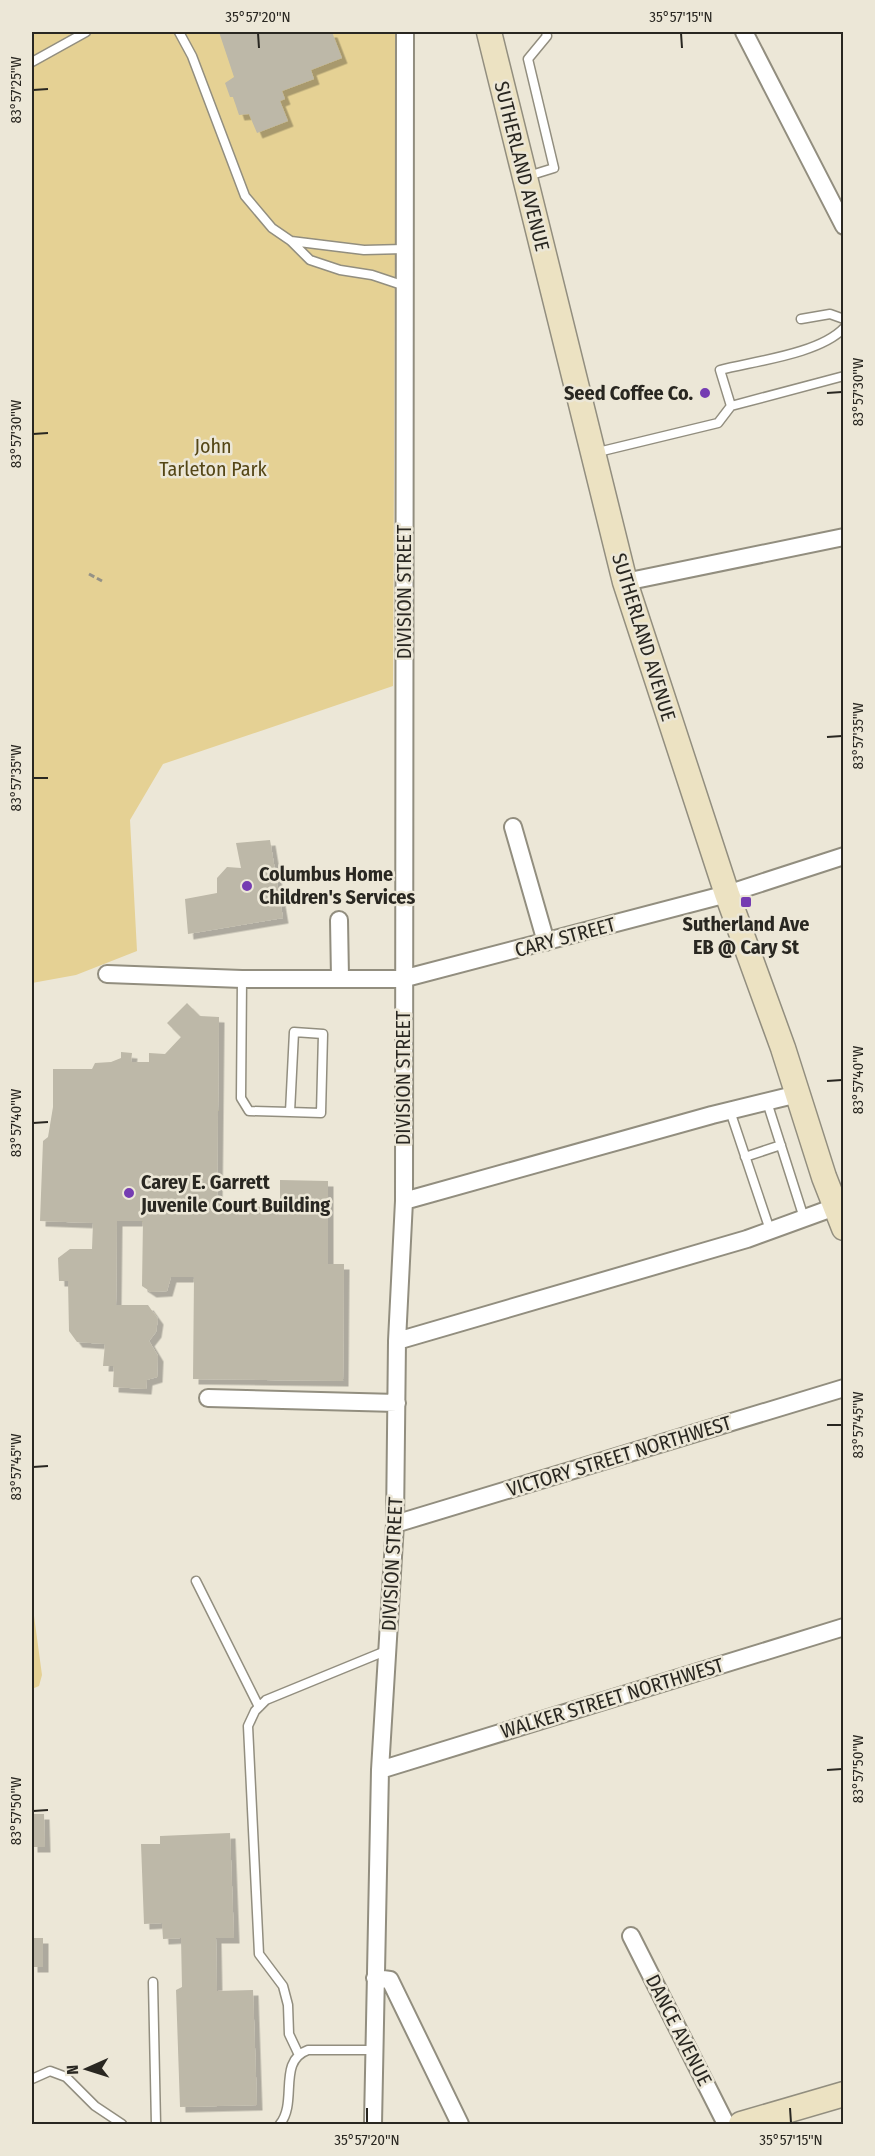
<svg xmlns="http://www.w3.org/2000/svg" width="875" height="2156" viewBox="0 0 875 2156" font-family="'Fira Sans Condensed',sans-serif">
<defs>
<filter id="shadow"><feDropShadow dx="5.5" dy="5.5" stdDeviation="0" flood-color="#0004"/></filter>
</defs>
<rect width="100%" height="100%" fill="#ece7d7"/>
<path fill="#e5d194" d="M 32,32 L 396,32 L 393,686 L 163,764 L 130,820 L 137,951 L 76,975 L 32,983 Z
M 32,1601 L 42,1675 L 39,1686 L 32,1689 Z"/>
<path fill="#bdb8a8" filter="url(#shadow)" d="M 219,32 L 332,32 L 342,58 L 311,70 L 314,79 L 282,91 L 285,99 L 280,101 L 288,121 L 257,133 L 249,114 L 239,115 L 233,97 L 230,97 L 225,83 L 234,77 Z
M 270,840 L 283,918 L 188,934 L 185,899 L 217,893 L 217,878 L 227,867 L 241,868 L 236,843 Z
M 187,1003 L 200,1016 L 219,1017 L 217,1206 L 280,1207 L 280,1180 L 328,1181 L 328,1264 L 344,1264 L 343,1381 L 193,1379 L 194,1277 L 171,1277 L 167,1291 L 151,1292 L 142,1286 L 143,1221 L 117,1221 L 116,1305 L 148,1305 L 158,1319 L 156,1332 L 149,1341 L 158,1356 L 157,1377 L 147,1380 L 146,1389 L 113,1387 L 114,1366 L 103,1366 L 105,1344 L 77,1342 L 69,1331 L 68,1281 L 59,1281 L 58,1258 L 70,1249 L 92,1249 L 93,1223 L 40,1221 L 43,1141 L 48,1137 L 53,1107 L 53,1069 L 92,1069 L 95,1063 L 111,1062 L 121,1058 L 121,1052 L 132,1053 L 131,1062 L 149,1062 L 149,1053 L 165,1054 L 181,1037 L 167,1023 Z
M 32,1814 L 44,1814 L 45,1847 L 32,1847 Z
M 230,1833 L 234,1938 L 216,1938 L 217,1991 L 253,1990 L 257,2105 L 180,2107 L 176,1990 L 182,1987 L 181,1938 L 163,1939 L 162,1923 L 144,1924 L 141,1844 L 160,1844 L 160,1836 Z
M 32,1938 L 43,1938 L 43,1967 L 32,1967 Z"/>
<g fill="none" stroke-linecap="round" stroke-linejoin="round">
<g stroke="#928e7f" stroke-width="11">
<path id="lane" d="M 179,32 L 192,56 L 245,196 L 272,228 L 291,241 L 310,260 L 340,270 L 372,275 L 405,286
M 32,62 L 86,32
M 525,177 L 554,168 L 528,59 L 547,36 L 546,32
M 291,241 L 364,250 L 404,249
M 801,319 L 830,314 L 844,319
M 844,328 C 819,354 755,361 720,370 L 731,406 L 844,376
M 594,453 L 718,423 L 731,406
M 242,979 L 241,1098 L 249,1111 L 290,1112 L 294,1032 L 323,1034 L 321,1113 L 290,1112
M 767,1102 L 804,1218
M 730,1111 L 770,1230
M 745,1157 L 781,1145
M 196,1581 L 259,1707
M 153,1982 L 156,2124
M 298,2053 L 289,2034 L 288,2005 L 283,1986 L 259,1954 L 248,1726 L 255,1711 L 266,1700 L 388,1650
M 32,2079 L 50,2071 L 66,2077 L 95,2106 L 122,2124
M 280,2124 C 298,2102 277,2061 308,2050 L 374,2050"/>
</g>
<g stroke="#928e7f" stroke-width="20">
<path id="street" d="M 744,32 L 844,226
M 625,582 L 844,537
M 513,827 L 546,942
M 339,920 L 340,978
M 107,974 L 242,979 L 402,979 L 727,894 L 844,856
M 404,1201 L 712,1115 L 798,1094
M 397,1341 L 747,1239 L 835,1207
M 208,1398 L 397,1403
M 395,1524 L 844,1388
M 380,1770 L 844,1627
M 631,1936 L 726,2124
M 375,1978 L 390,1980 L 460,2124
M 373,2124 L 380,1770 L 395,1524 L 397,1341 L 404,1201 L 405,32"/>
</g>
<g stroke="#928e7f" stroke-width="27">
<path id="secondary" d="M 489,32 L 625,582 L 727,894 L 783,1048 L 824,1177 L 844,1228
M 741,2124 L 844,2094"/>
</g>
<path stroke="#959286" stroke-width="3" stroke-dasharray="6 3" stroke-linecap="butt" d="M 89,574 L 102,581"/>
<use href="#lane" stroke="#fff" stroke-width="8"/>
<use href="#street" stroke="#fff" stroke-width="16"/>
<use href="#secondary" stroke="#ece2c2" stroke-width="24"/>
</g>
<path fill="none" stroke="#292721" stroke-width="2" d="M 258,33 L 259,48M 681,33 L 682,48M 33,90 L 48,89M 827,393 L 842,392M 33,434 L 48,433M 827,737 L 842,736M 33,778 L 48,778M 827,1081 L 842,1080M 33,1123 L 48,1122M 827,1425 L 842,1425M 33,1467 L 48,1466M 827,1770 L 842,1769M 33,1811 L 48,1810M 367,2108 L 367,2123M 790,2108 L 791,2123"/>
<g fill="#753cb2" stroke="#ece7d7" stroke-width="2">
<circle cx="705" cy="393" r="6"/>
<circle cx="247" cy="886" r="6"/>
<rect x="740" y="896" width="12" height="12" rx="3"/>
<circle cx="129" cy="1193" r="6"/>
</g>
<g text-anchor="middle" stroke-width="5" stroke-linejoin="round" paint-order="stroke">
<g font-size="20" fill="#292721" stroke="#ece7d7">
<text transform="translate(522 166) rotate(76)" y="7">SUTHERLAND AVENUE</text>
<text transform="translate(404 592) rotate(-90)" y="7">DIVISION STREET</text>
<text transform="translate(644 637) rotate(73)" y="7">SUTHERLAND AVENUE</text>
<text transform="translate(565 937) rotate(-15)" y="7">CARY STREET</text>
<text transform="translate(403 1078) rotate(-90)" y="7">DIVISION STREET</text>
<text transform="translate(619 1456) rotate(-17)" y="7">VICTORY STREET NORTHWEST</text>
<text transform="translate(392 1564) rotate(-87)" y="7">DIVISION STREET</text>
<text transform="translate(612 1698) rotate(-17)" y="7">WALKER STREET NORTHWEST</text>
<text transform="translate(679 2030) rotate(63)" y="7">DANCE AVENUE</text>
</g>
<g font-size="20" font-weight="bold" fill="#292721" stroke="#ece7d7" text-anchor="start">
<text x="693" y="400" text-anchor="end">Seed Coffee Co.</text>
<text x="259" y="881">Columbus Home<tspan x="259" dy="23">Children's Services</tspan></text>
<text x="746" y="931" text-anchor="middle">Sutherland Ave<tspan x="746" dy="23">EB @ Cary St</tspan></text>
<text x="141" y="1189">Carey E. Garrett<tspan x="141" dy="23">Juvenile Court Building</tspan></text>
</g>
<g font-size="20" fill="#544616" stroke="#ece7d7">
<text x="213" y="453">John<tspan x="213" dy="23">Tarleton Park</tspan></text>
</g>
</g>
<rect width="875" height="2156" fill="none" stroke="#ece7d7" stroke-width="66"/>
<g transform="translate(87 2069) rotate(267)" stroke="#ece7d7" stroke-width="4.5" paint-order="stroke">
<path d="M0-4.5L10 22L0 15L-10 22Z" fill="#292721"/>
<text y="-9" font-size="16" font-weight="bold" text-anchor="middle" fill="#292721">N</text>
</g>
<rect x="33" y="33" width="809" height="2090" fill="none" stroke="#292721" stroke-width="2"/>
<g font-size="15" text-anchor="middle" fill="#292721">
<text x="258" y="22">35°57'20"N</text>
<text x="681" y="22">35°57'15"N</text>
<text transform="translate(16 90) rotate(-90)" y="5">83°57'25"W</text>
<text transform="translate(858 392) rotate(-90)" y="5">83°57'30"W</text>
<text transform="translate(16 434) rotate(-90)" y="5">83°57'30"W</text>
<text transform="translate(858 736) rotate(-90)" y="5">83°57'35"W</text>
<text transform="translate(16 778) rotate(-90)" y="5">83°57'35"W</text>
<text transform="translate(858 1080) rotate(-90)" y="5">83°57'40"W</text>
<text transform="translate(16 1123) rotate(-90)" y="5">83°57'40"W</text>
<text transform="translate(858 1425) rotate(-90)" y="5">83°57'45"W</text>
<text transform="translate(16 1467) rotate(-90)" y="5">83°57'45"W</text>
<text transform="translate(858 1769) rotate(-90)" y="5">83°57'50"W</text>
<text transform="translate(16 1811) rotate(-90)" y="5">83°57'50"W</text>
<text x="367" y="2145">35°57'20"N</text>
<text x="791" y="2145">35°57'15"N</text>
</g>
</svg>
